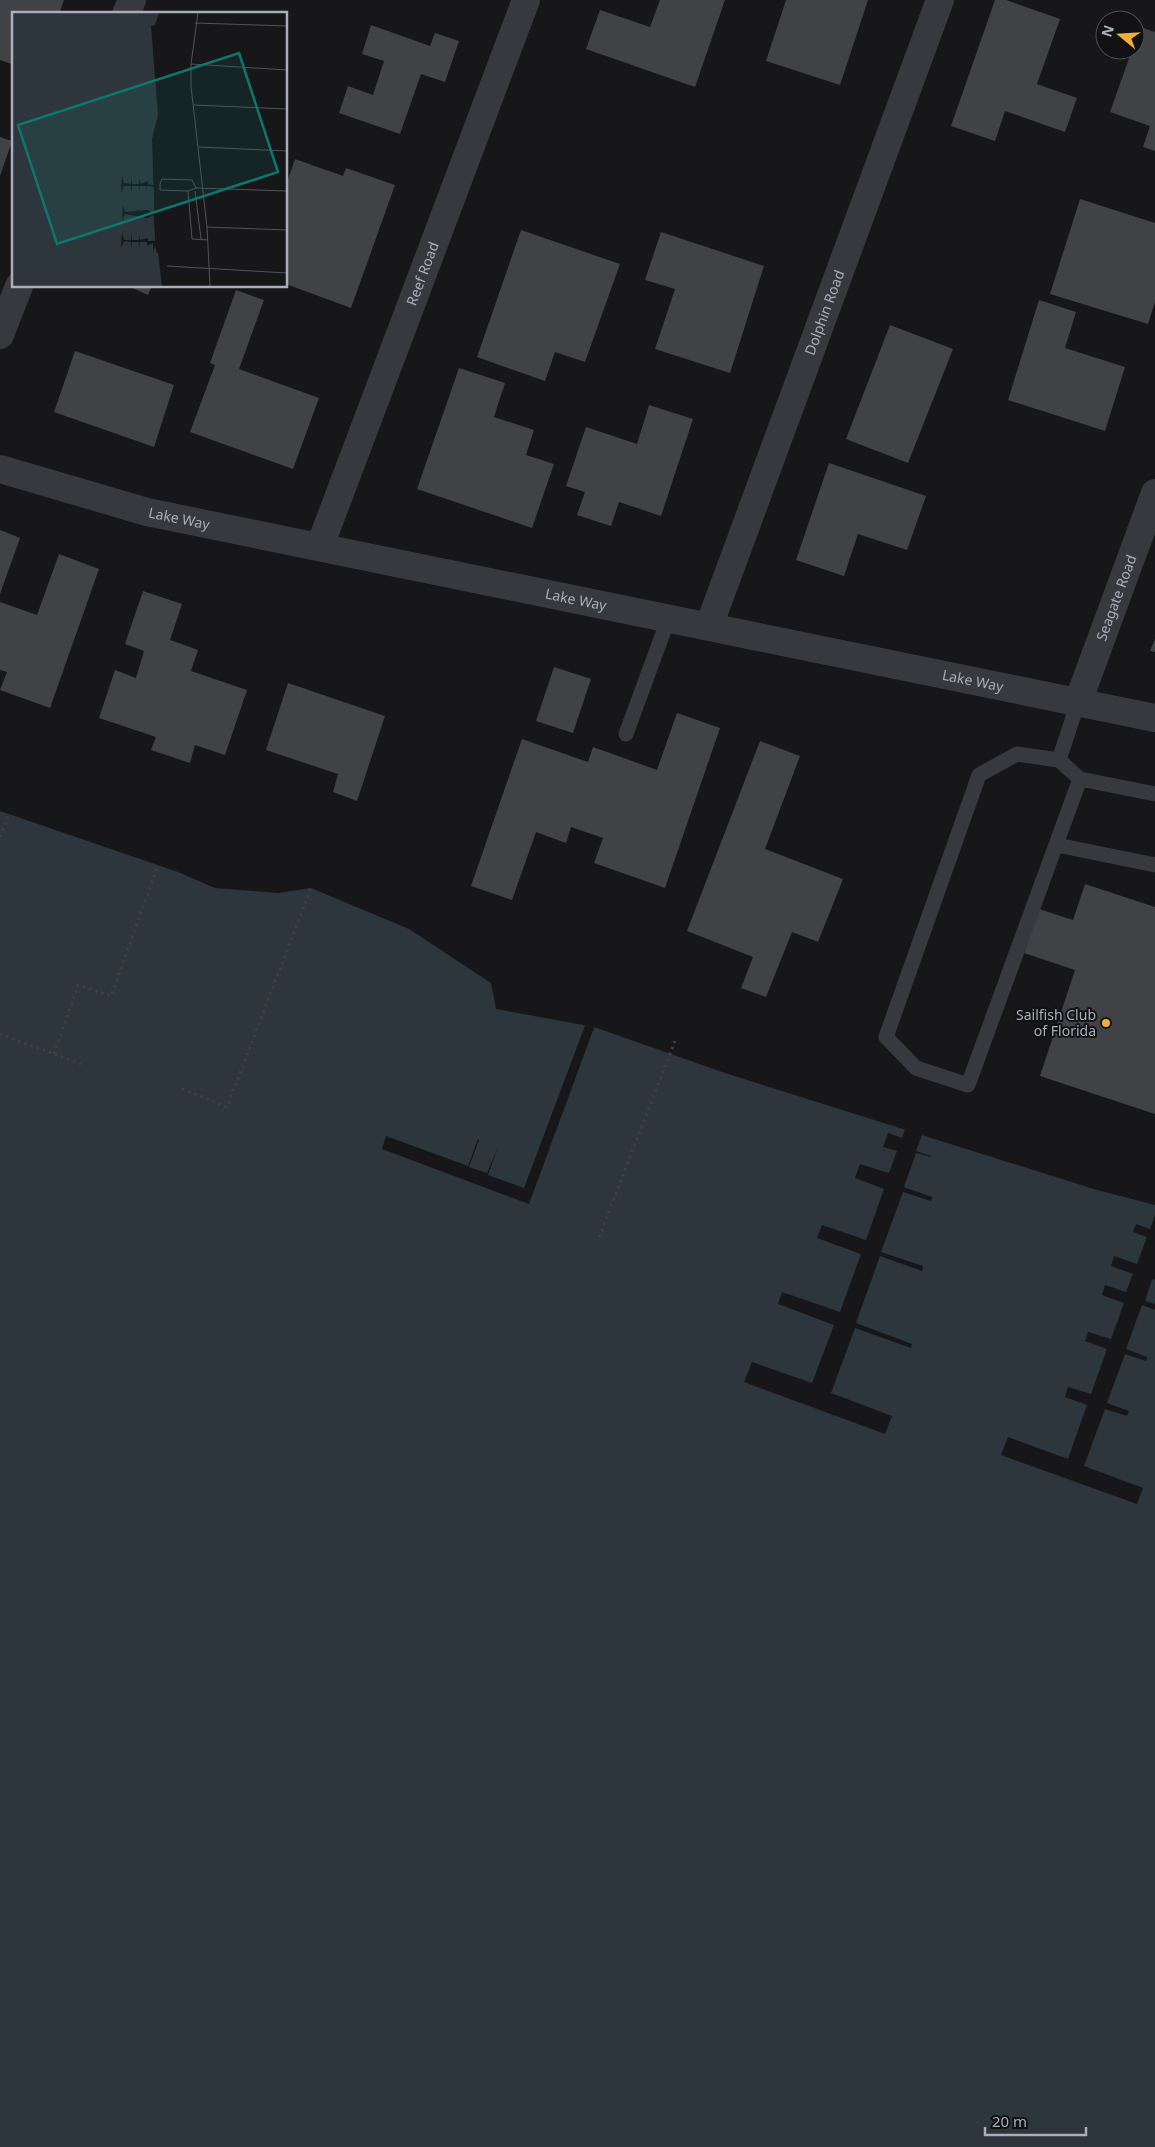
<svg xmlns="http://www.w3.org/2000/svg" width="1155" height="2147" viewBox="0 0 1155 2147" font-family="'Noto Sans',sans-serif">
<rect width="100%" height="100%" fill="#171719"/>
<path fill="#2d363d" d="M 0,811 L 178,872 L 215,888 L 278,893 L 311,888 L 409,929 L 491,983 L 496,1009 L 594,1027 L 725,1073 L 1097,1190 L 1155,1205 L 1155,2147 L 0,2147 Z"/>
<path fill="#171719" d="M 586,1023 L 595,1025 L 529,1204 L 382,1149 L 386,1136 L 468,1166 L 478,1139 L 479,1140 L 469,1167 L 487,1173 L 498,1147 L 488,1175 L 524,1188 Z
M 906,1127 L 923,1132 L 916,1151 L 931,1156 L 931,1157 L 916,1153 L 904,1187 L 932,1197 L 931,1201 L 903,1192 L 881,1252 L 923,1266 L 922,1271 L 880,1256 L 856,1323 L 912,1344 L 911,1348 L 855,1328 L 831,1393 L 892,1416 L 885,1434 L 744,1382 L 752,1362 L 812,1383 L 834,1325 L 778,1304 L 782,1292 L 840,1312 L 861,1254 L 817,1238 L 822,1225 L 866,1240 L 884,1189 L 855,1178 L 860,1164 L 889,1173 L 897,1151 L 883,1147 L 888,1133 L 902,1138 Z
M 1155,1215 L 1155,1280 L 1152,1279 L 1145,1301 L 1155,1304 L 1155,1310 L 1142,1305 L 1126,1349 L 1147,1357 L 1146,1361 L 1125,1354 L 1107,1403 L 1129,1411 L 1127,1416 L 1105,1409 L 1084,1466 L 1143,1488 L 1137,1504 L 1001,1455 L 1008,1437 L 1068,1459 L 1087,1405 L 1065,1397 L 1068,1387 L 1091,1394 L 1107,1349 L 1085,1341 L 1088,1332 L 1111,1339 L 1124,1303 L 1102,1295 L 1105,1285 L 1126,1292 L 1133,1274 L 1111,1266 L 1114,1256 L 1137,1264 L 1147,1237 L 1133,1232 L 1136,1224 L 1150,1229 Z"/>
<path fill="#414246" d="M 0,0 L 64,0 L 59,14 L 14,14 L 14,65 L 0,60 Z
M 660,0 L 725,0 L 695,87 L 586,49 L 600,10 L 650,27 Z
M 786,0 L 868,0 L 840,85 L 766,61 Z
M 995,0 L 1006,0 L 1060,19 L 1037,84 L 1077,98 L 1065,132 L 1005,111 L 995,141 L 951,126 Z
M 371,25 L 430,46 L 435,33 L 459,41 L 445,82 L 421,74 L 400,134 L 339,113 L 348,86 L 373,95 L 384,61 L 362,54 Z
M 1140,27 L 1155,32 L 1155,151 L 1143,147 L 1150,126 L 1110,112 L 1132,50 L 1135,50 L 1135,41 Z
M 0,137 L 12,141 L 0,176 Z
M 295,159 L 343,176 L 346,168 L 395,185 L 351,308 L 286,284 L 286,185 Z
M 1080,199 L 1155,223 L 1155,302 L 1148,324 L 1050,294 Z
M 521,230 L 620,264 L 585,362 L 555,352 L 545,381 L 477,357 Z
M 661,232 L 764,266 L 730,373 L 655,349 L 675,289 L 645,280 Z
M 128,286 L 152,286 L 148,295 Z
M 236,290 L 264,300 L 239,369 L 319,398 L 293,469 L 190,432 L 215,365 L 210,363 Z
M 1039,300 L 1076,312 L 1065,348 L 1125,367 L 1105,431 L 1008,400 Z
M 890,325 L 953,349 L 908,463 L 846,439 Z
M 75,351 L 174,385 L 154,447 L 54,412 Z
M 459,368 L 505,383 L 494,417 L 534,430 L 526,455 L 554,464 L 532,528 L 417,489 Z
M 649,405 L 693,419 L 661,516 L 619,502 L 611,526 L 577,515 L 585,492 L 566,486 L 586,427 L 637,444 Z
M 829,463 L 926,496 L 907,550 L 858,534 L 844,576 L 796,560 Z
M 0,530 L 20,538 L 0,594 Z
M 59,554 L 99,569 L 50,708 L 0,690 L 7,672 L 0,670 L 0,602 L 37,615 Z
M 143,591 L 182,604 L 170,640 L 198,650 L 191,671 L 247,690 L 225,755 L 195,745 L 190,763 L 151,750 L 156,737 L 99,718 L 115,670 L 136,678 L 144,651 L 125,644 Z
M 1155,639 L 1155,652 L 1150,651 Z
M 554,667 L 591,679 L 573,733 L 536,721 Z
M 288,683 L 385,716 L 357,801 L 333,792 L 338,774 L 266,750 Z
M 677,713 L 720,728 L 665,888 L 594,863 L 603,838 L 571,827 L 566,843 L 536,832 L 512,900 L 471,886 L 522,739 L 588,762 L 593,747 L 657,770 Z
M 760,741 L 800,756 L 765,849 L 843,879 L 818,942 L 792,932 L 766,997 L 741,988 L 753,957 L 687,931 Z
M 1085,884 L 1155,907 L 1155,1114 L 1040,1076 L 1075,970 L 1024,953 L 1039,909 L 1073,920 Z"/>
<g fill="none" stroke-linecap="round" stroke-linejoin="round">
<path stroke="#3e4045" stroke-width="3" stroke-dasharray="2.5 4" stroke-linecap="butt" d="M 0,837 L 9,814
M 0,1034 L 81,1064
M 54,1054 L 78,985 L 111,996 L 158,865
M 182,1089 L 227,1107 L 311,888
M 599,1237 L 675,1041"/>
<path stroke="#38393e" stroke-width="15" d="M 626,734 L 669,617
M 1017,754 L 1059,760 L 1080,779 L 968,1085 L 916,1068 L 886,1037 L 979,775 Z
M 1059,760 L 1078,702
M 1080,779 L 1155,794
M 1057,845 L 1155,865"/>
<g stroke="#38393e" stroke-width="28">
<path d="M 126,14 L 132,0"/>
<path d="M 0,335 L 19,286"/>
<path id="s1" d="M 0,469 L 147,512 L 1155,718"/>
<path id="s2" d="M 320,546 L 526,0"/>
<path id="s3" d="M 709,626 L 940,0"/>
<path id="s4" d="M 1078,702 L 1155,493"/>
</g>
</g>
<circle fill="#f3af35" stroke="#121214" stroke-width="2" cx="1106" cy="1023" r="5"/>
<g text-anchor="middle" stroke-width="4" stroke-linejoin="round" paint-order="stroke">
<g font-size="14" fill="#a9aeb9" stroke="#121214">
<text dy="5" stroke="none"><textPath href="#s2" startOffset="291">Reef Road</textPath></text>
<text dy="5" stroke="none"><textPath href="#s3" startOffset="334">Dolphin Road</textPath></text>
<text dy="5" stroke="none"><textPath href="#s1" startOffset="186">Lake Way</textPath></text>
<text dy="5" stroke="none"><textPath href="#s4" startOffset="111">Seagate Road</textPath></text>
<text dy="5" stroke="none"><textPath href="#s1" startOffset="591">Lake Way</textPath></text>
<text dy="5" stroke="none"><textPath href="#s1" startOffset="996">Lake Way</textPath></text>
</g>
<g font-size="14" fill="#a9aeb9" stroke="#121214" text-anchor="end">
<text x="1096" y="1020">Sailfish Club<tspan x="1096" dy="16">of Florida</tspan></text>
</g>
</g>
<g transform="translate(12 12)">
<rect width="275" height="275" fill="#171719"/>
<path d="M 0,1 L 147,1 L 143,13 L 139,14 L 146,103 L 140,127 L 143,215 L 150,274 L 0,274 Z" fill="#2d363d"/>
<path d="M 144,159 L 144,225 L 148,241 L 145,241 L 143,234 L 141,240 L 141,231 L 135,234 L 135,230 L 128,230 L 127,235 L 127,230 L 120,230 L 119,236 L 119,230 L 112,229 L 109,236 L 110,221 L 112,228 L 119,228 L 120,221 L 120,228 L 127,228 L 127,223 L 128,228 L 136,226 L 136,229 L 143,229 L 142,203 L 135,206 L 113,202 L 110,209 L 111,193 L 113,200 L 135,198 L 142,201 L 143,175 L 135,174 L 135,178 L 134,174 L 128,174 L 127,179 L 127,174 L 120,174 L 119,180 L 119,174 L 112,174 L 109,181 L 110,164 L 112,171 L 119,172 L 120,165 L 120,172 L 127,172 L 127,167 L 129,172 L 136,169 L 136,172 L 142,173 L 141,160 Z" fill="#171719"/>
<path fill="none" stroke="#515359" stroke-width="1" d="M 186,1 L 179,52 L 179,74 L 195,215 L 198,274M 183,11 L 275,14M 179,52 L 275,58M 182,93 L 275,97M 187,135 L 275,139M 184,176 L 275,179M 176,179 L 184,176 L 180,168 L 150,167 L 148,172 L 148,178 L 176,179 L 180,227 L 196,228M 183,179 L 189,227M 195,215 L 275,218M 155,254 L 275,261"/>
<path fill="#0f766e" fill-opacity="0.15" stroke="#0f766e" stroke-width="2.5" d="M 227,41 L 266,160 L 45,232 L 6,113 Z"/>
<rect width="275" height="275" fill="none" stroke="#a9aeb9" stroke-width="2.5"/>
</g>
<g transform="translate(1120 35) rotate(288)"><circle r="24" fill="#121214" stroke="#4e5056"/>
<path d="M0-4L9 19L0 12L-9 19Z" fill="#f3af35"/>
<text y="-8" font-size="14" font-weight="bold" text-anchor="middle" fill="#a9aeb9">N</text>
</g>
<path d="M985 2127v8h101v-8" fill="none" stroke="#a9aeb9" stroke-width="2.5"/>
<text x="992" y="2127" font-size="15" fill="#a9aeb9" stroke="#121214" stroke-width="4" paint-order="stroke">20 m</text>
</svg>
